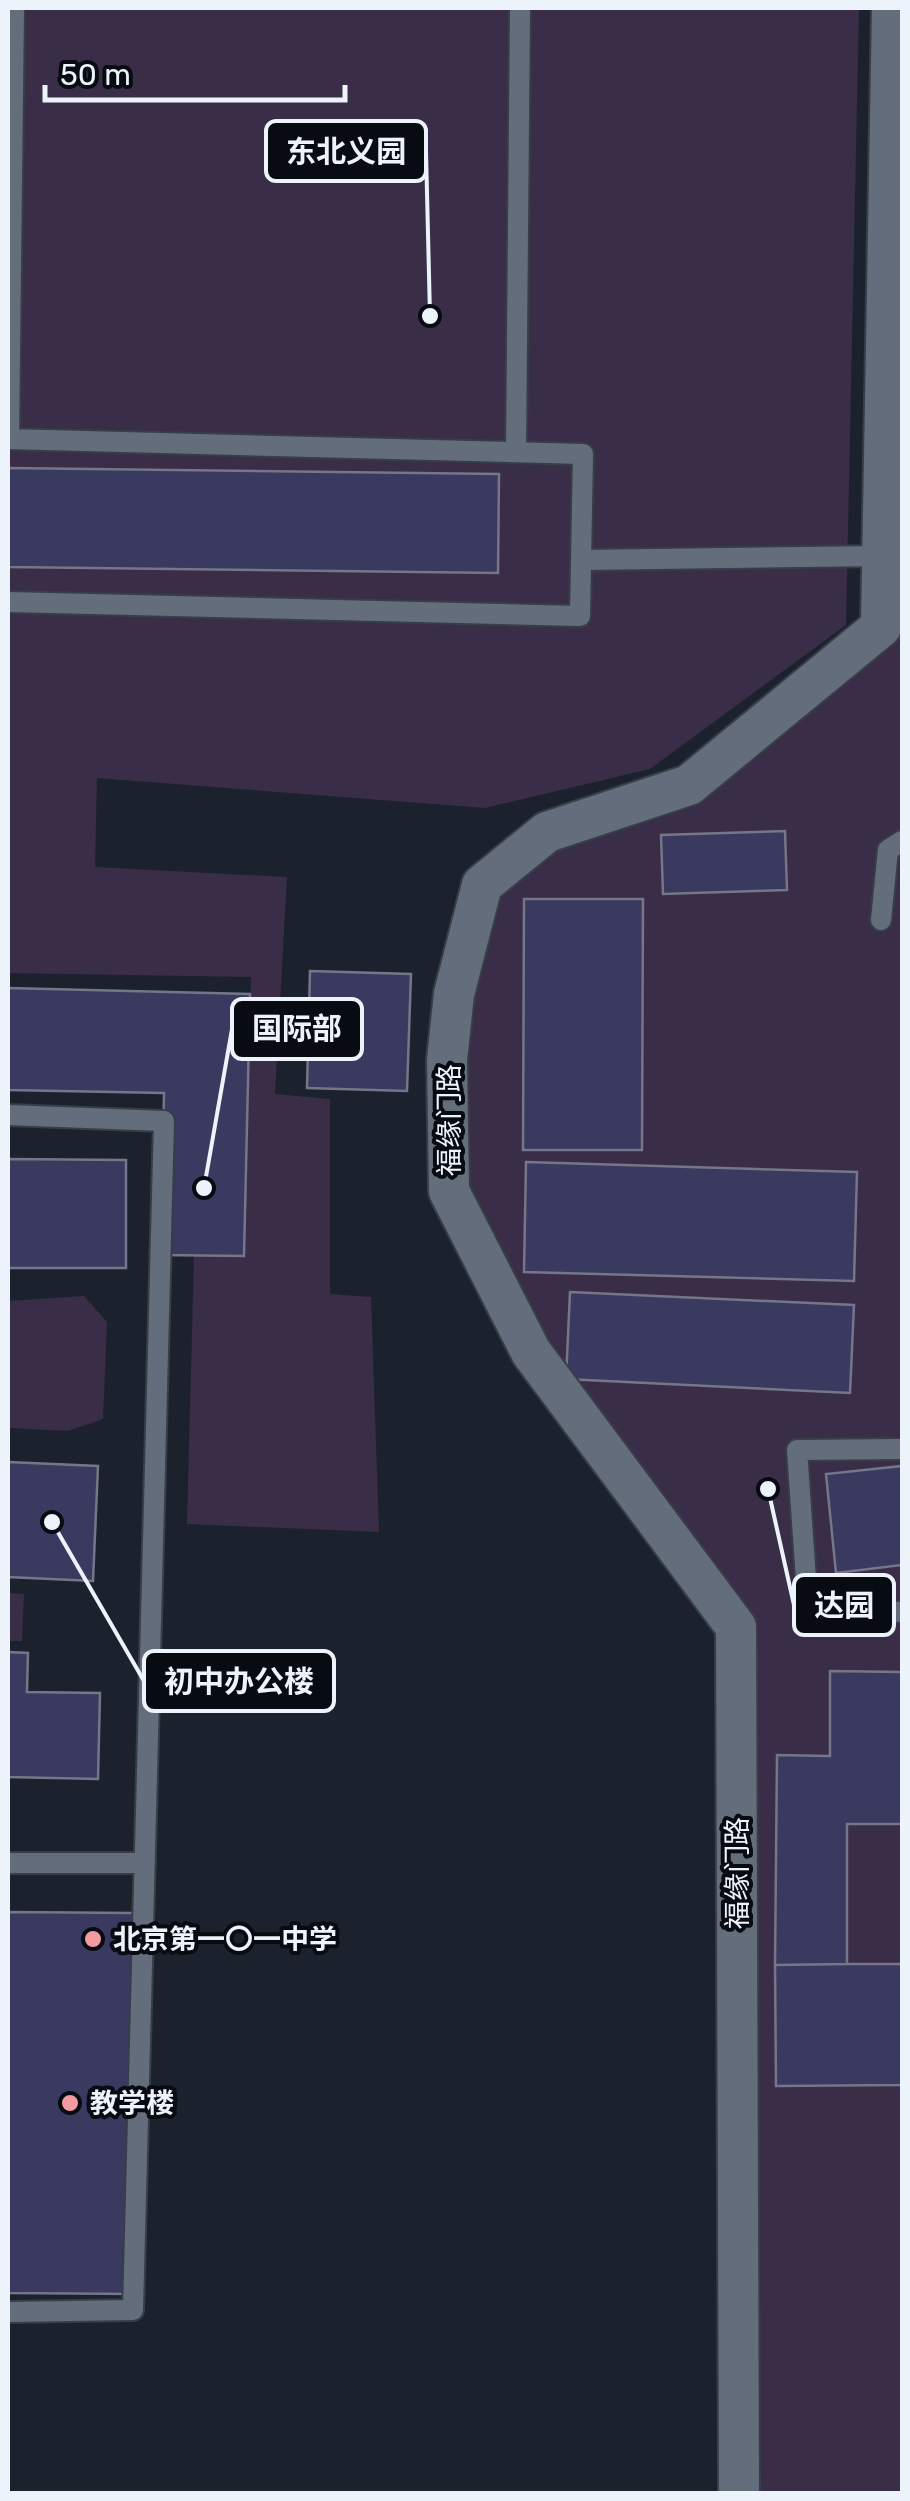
<svg xmlns="http://www.w3.org/2000/svg" width="910" height="2501" viewBox="0 0 910 2501" font-family="Rubik,'Noto Sans SC',sans-serif">
<rect width="100%" height="100%" fill="#1b222e"/>
<path fill="#3a2d48" d="M 8,8 L 859,8 L 846,625 L 650,769 L 485,808 L 97,778 L 95,867 L 287,877 L 275,1094 L 330,1099 L 330,1294 L 371,1297 L 379,1532 L 187,1524 L 194,1255 L 244,1255 L 251,977 L 8,973 Z
M 902,506 L 902,2493 L 746,2493 L 736,1627 L 531,1352 L 449,1191 L 482,885 L 689,785 L 881,627 Z
M 84,1296 L 107,1322 L 103,1419 L 68,1431 L 8,1428 L 8,1301 Z
M 8,1593 L 24,1594 L 22,1641 L 8,1641 Z"/>
<path fill="#3a395f" stroke="#757687" stroke-width="2.5" d="M 8,468 L 499,474 L 498,573 L 8,567 Z
M 785,831 L 787,890 L 663,894 L 661,835 Z
M 524,899 L 643,899 L 642,1150 L 523,1150 Z
M 310,971 L 411,974 L 407,1091 L 307,1088 Z
M 8,988 L 250,994 L 244,1256 L 161,1255 L 164,1093 L 8,1090 Z
M 8,1159 L 126,1160 L 126,1268 L 8,1268 Z
M 526,1162 L 857,1172 L 854,1281 L 524,1272 Z
M 570,1292 L 854,1305 L 850,1393 L 566,1379 Z
M 8,1462 L 98,1466 L 93,1581 L 8,1577 Z
M 902,1466 L 902,1565 L 836,1573 L 826,1474 Z
M 8,1652 L 28,1653 L 27,1692 L 100,1693 L 98,1779 L 8,1777 Z
M 830,1671 L 902,1672 L 902,1824 L 847,1824 L 847,1964 L 775,1965 L 777,1755 L 830,1756 Z
M 8,1912 L 133,1913 L 132,2294 L 8,2293 Z
M 847,1964 L 902,1964 L 902,2085 L 776,2086 L 775,1965 Z"/>
<g fill="none" stroke-linecap="round" stroke-linejoin="round">
<g stroke="#383e48" stroke-width="24">
<path id="lane" d="M 8,439 L 583,454 L 580,616 L 8,602
M 9,439 L 14,8
M 516,452 L 520,8
M 581,560 L 882,556
M 881,920 L 888,850 L 902,841
M 8,1115 L 164,1121 L 133,2310 L 8,2312
M 902,1449 L 797,1450 L 808,1608 L 902,1612
M 8,1863 L 145,1863"/>
</g>
<g stroke="#383e48" stroke-width="44">
<path id="street" d="M 739,2494 L 736,1627 L 531,1352 L 449,1191 L 447,1060 L 454,994 L 482,885 L 547,832 L 689,785 L 881,627 L 892,8"/>
</g>
<use href="#lane" stroke="#646d7c" stroke-width="20"/>
<use href="#street" stroke="#646d7c" stroke-width="40"/>
</g>
<g fill="#f49aa1" stroke="#080b11" stroke-width="4">
<circle cx="93" cy="1939" r="10"/>
<circle cx="70" cy="2103" r="10"/>
</g>
<g text-anchor="middle" stroke-width="8" stroke-linejoin="round" paint-order="stroke">
<g font-size="28" fill="#edf3fb" stroke="#080b11">
<text transform="translate(449 1120) rotate(-90)" y="10">福缘门路</text>
<text transform="translate(737 1873) rotate(-90)" y="10">福缘门路</text>
</g>
<g font-size="28" font-weight="bold" fill="#edf3fb" stroke="#080b11" text-anchor="start">
<text x="113" y="1949">北京第一〇一中学</text>
<text x="90" y="2113">教学楼</text>
</g>
</g>
<path fill="none" stroke="#edf3fb" stroke-width="4" d="M430 316L426 151M204 1188L232 1029M768 1489L794 1605M52 1522L144 1681"/>
<g fill="#edf3fb" stroke="#080b11" stroke-width="4">
<circle cx="430" cy="316" r="10"/>
<circle cx="204" cy="1188" r="10"/>
<circle cx="768" cy="1489" r="10"/>
<circle cx="52" cy="1522" r="10"/>
</g>
<g fill="#080b11" stroke="#edf3fb" stroke-width="4">
<rect x="266" y="121" width="160" height="60" rx="10"/>
<rect x="232" y="999" width="130" height="60" rx="10"/>
<rect x="794" y="1575" width="100" height="60" rx="10"/>
<rect x="144" y="1651" width="190" height="60" rx="10"/>
</g>
<g font-size="30" text-anchor="middle" font-weight="bold" fill="#edf3fb">
<text x="346" y="162">东北义园</text>
<text x="297" y="1039">国际部</text>
<text x="844" y="1616">达园</text>
<text x="239" y="1692">初中办公楼</text>
</g>
<rect width="910" height="2501" fill="none" stroke="#edf3fb" stroke-width="20"/>
<path d="M45 85v15h300v-15" fill="none" stroke="#edf3fb" stroke-width="5"/>
<text x="60" y="85" font-size="30" fill="#edf3fb" stroke="#080b11" stroke-width="8" paint-order="stroke">50 m</text>
</svg>
